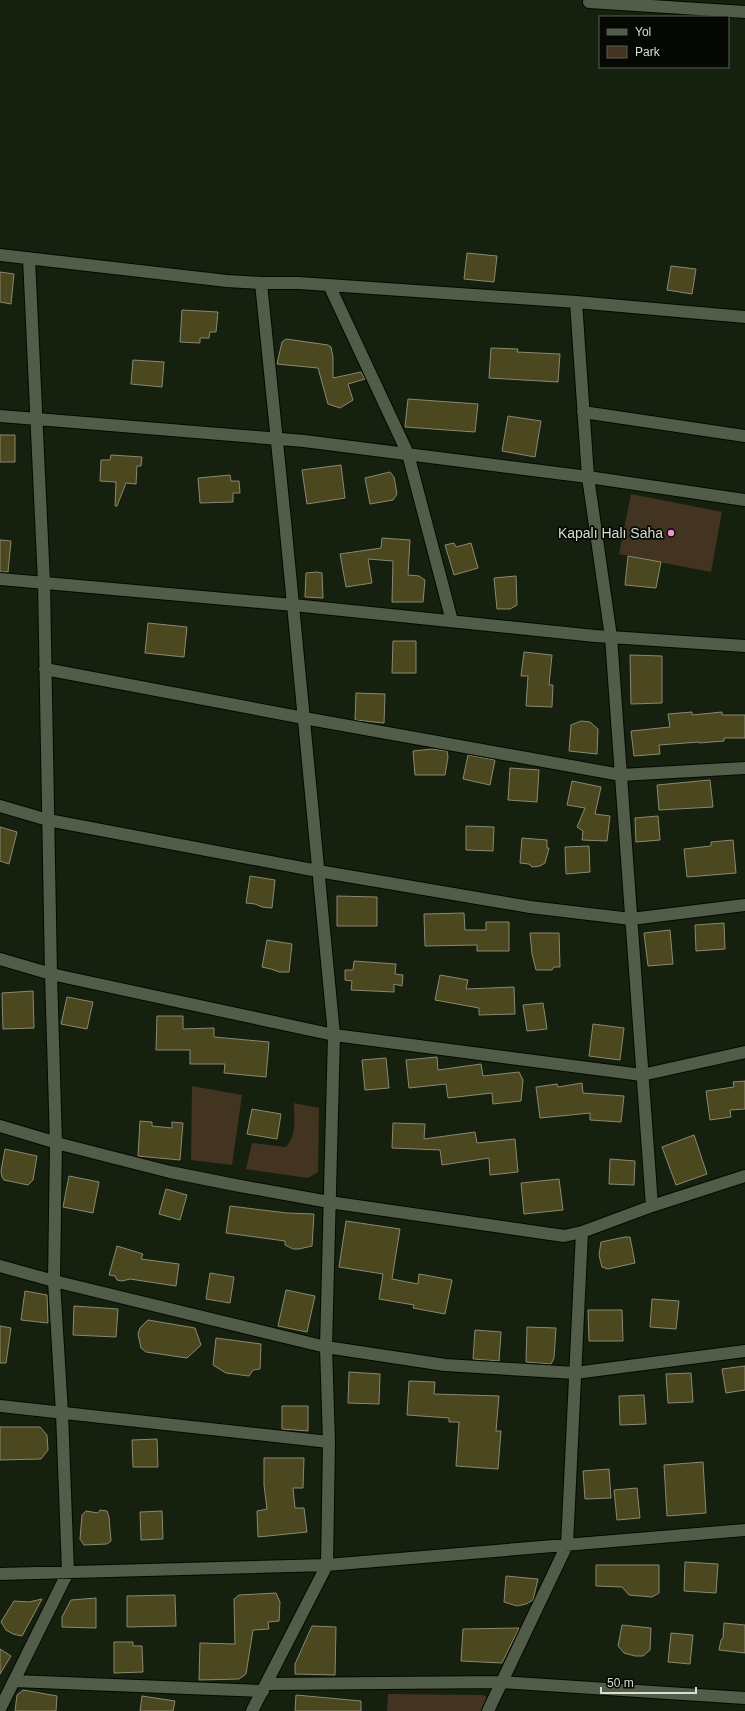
<svg xmlns="http://www.w3.org/2000/svg" width="745" height="1711" viewBox="0 0 745 1711" font-family="Helvetica,sans-serif">
<rect width="100%" height="100%" fill="#16200f"/>
<path fill="#433421" d="M 631,494 L 722,512 L 711,572 L 619,554 Z
M 192,1086 L 242,1095 L 232,1165 L 191,1160 Z
M 294,1103 L 319,1108 L 318,1172 L 308,1178 L 246,1169 L 252,1143 L 285,1147 C 297,1138 294,1117 294,1103 Z
M 388,1694 L 483,1695 L 488,1698 L 481,1711 L 387,1711 Z"/>
<path fill="#4b471f" stroke="#8a8871" d="M 467,253 L 497,256 L 494,282 L 464,279 Z
M 671,266 L 696,269 L 692,294 L 667,290 Z
M 0,272 L 14,274 L 11,304 L 0,302 Z
M 182,310 L 218,312 L 216,332 L 210,332 L 209,338 L 200,338 L 200,343 L 180,342 Z
M 286,339 L 328,345 L 331,347 L 333,357 L 333,378 L 361,372 L 365,379 L 348,384 L 353,400 L 340,408 L 328,404 L 318,368 L 277,364 L 282,342 Z
M 491,348 L 518,349 L 517,352 L 560,354 L 558,382 L 489,378 Z
M 133,360 L 164,362 L 162,387 L 131,384 Z
M 408,399 L 478,404 L 475,432 L 405,427 Z
M 508,416 L 541,421 L 535,457 L 502,451 Z
M 0,435 L 15,435 L 15,462 L 0,462 Z
M 111,455 L 142,457 L 141,466 L 137,466 L 136,484 L 126,483 L 117,506 L 115,506 L 116,482 L 100,481 L 101,460 L 110,460 Z
M 341,465 L 345,498 L 307,504 L 302,470 Z
M 390,472 L 394,477 L 397,494 L 393,500 L 370,504 L 365,478 Z
M 230,475 L 231,481 L 239,481 L 240,493 L 233,493 L 233,502 L 200,503 L 198,478 Z
M 382,538 L 410,540 L 408,575 L 419,576 L 425,580 L 423,602 L 392,602 L 393,561 L 368,559 L 372,583 L 346,587 L 340,554 L 381,548 Z
M 0,540 L 11,541 L 8,572 L 0,572 Z
M 454,543 L 456,547 L 471,543 L 478,568 L 454,575 L 445,545 Z
M 628,556 L 661,562 L 656,588 L 625,585 Z
M 317,572 L 322,573 L 323,598 L 305,597 L 306,573 Z
M 516,576 L 517,605 L 510,609 L 497,609 L 494,578 Z
M 148,623 L 187,627 L 184,657 L 145,653 Z
M 393,641 L 416,641 L 416,673 L 392,673 Z
M 524,652 L 552,655 L 549,685 L 553,685 L 552,707 L 526,706 L 528,676 L 521,676 Z
M 630,655 L 662,656 L 662,703 L 631,704 Z
M 356,693 L 385,694 L 384,723 L 355,720 Z
M 692,712 L 692,715 L 722,712 L 722,715 L 745,715 L 745,738 L 724,738 L 724,741 L 699,743 L 699,742 L 659,745 L 660,754 L 634,756 L 631,731 L 670,727 L 668,714 Z
M 581,721 L 590,722 L 598,729 L 597,754 L 569,751 L 571,725 Z
M 432,749 L 447,751 L 448,757 L 445,775 L 415,775 L 413,751 Z
M 468,755 L 495,760 L 490,785 L 463,779 Z
M 510,768 L 539,770 L 537,802 L 508,800 Z
M 710,780 L 713,807 L 659,810 L 657,785 Z
M 572,781 L 601,787 L 595,814 L 610,816 L 607,841 L 582,840 L 583,831 L 577,827 L 585,808 L 567,805 Z
M 658,816 L 660,840 L 636,842 L 635,818 Z
M 466,826 L 494,827 L 493,851 L 466,850 Z
M 0,827 L 17,832 L 9,864 L 0,861 Z
M 522,838 L 547,840 L 547,848 L 549,848 L 545,863 L 540,866 L 532,867 L 529,864 L 520,863 Z
M 733,840 L 736,873 L 687,877 L 684,849 L 711,846 L 711,842 Z
M 589,846 L 590,872 L 566,874 L 565,847 Z
M 250,876 L 275,880 L 272,908 L 262,907 L 255,904 L 246,903 Z
M 337,896 L 377,897 L 377,926 L 337,926 Z
M 464,913 L 465,930 L 486,930 L 486,922 L 509,922 L 509,951 L 477,951 L 477,945 L 425,946 L 424,914 Z
M 724,923 L 725,949 L 696,951 L 695,925 Z
M 670,930 L 673,964 L 648,966 L 644,933 Z
M 530,933 L 559,933 L 560,967 L 554,967 L 552,970 L 536,970 L 532,954 Z
M 267,940 L 292,944 L 289,972 L 279,972 L 271,969 L 262,967 Z
M 354,961 L 396,964 L 395,974 L 403,975 L 402,986 L 394,984 L 394,992 L 351,990 L 352,981 L 345,980 L 345,970 L 353,970 Z
M 440,975 L 468,980 L 466,989 L 514,987 L 515,1014 L 479,1015 L 479,1008 L 435,1000 Z
M 33,991 L 34,1028 L 3,1029 L 2,993 Z
M 67,997 L 93,1002 L 87,1029 L 61,1024 Z
M 543,1003 L 547,1029 L 527,1031 L 523,1005 Z
M 157,1016 L 183,1016 L 183,1029 L 214,1028 L 214,1037 L 269,1042 L 266,1077 L 224,1073 L 225,1064 L 190,1064 L 190,1050 L 156,1050 Z
M 593,1024 L 624,1028 L 620,1060 L 589,1056 Z
M 437,1057 L 438,1070 L 481,1064 L 483,1076 L 519,1072 L 523,1080 L 521,1101 L 493,1104 L 492,1093 L 448,1098 L 446,1084 L 409,1088 L 406,1060 Z
M 386,1058 L 389,1088 L 365,1090 L 362,1060 Z
M 745,1081 L 745,1109 L 730,1110 L 731,1117 L 710,1120 L 706,1091 L 734,1087 L 733,1082 Z
M 582,1083 L 583,1093 L 624,1096 L 621,1122 L 590,1120 L 590,1113 L 540,1118 L 536,1087 L 557,1084 L 558,1087 Z
M 252,1109 L 281,1114 L 277,1139 L 247,1134 Z
M 140,1121 L 152,1122 L 152,1126 L 172,1128 L 172,1122 L 183,1123 L 180,1160 L 138,1156 Z
M 393,1123 L 425,1124 L 424,1139 L 475,1132 L 477,1143 L 515,1139 L 518,1172 L 490,1175 L 489,1158 L 442,1165 L 440,1150 L 392,1148 Z
M 694,1135 L 707,1174 L 676,1185 L 662,1147 Z
M 5,1149 L 37,1156 L 33,1180 L 28,1185 L 4,1180 L 2,1177 L 1,1171 Z
M 610,1159 L 635,1161 L 634,1185 L 609,1184 Z
M 69,1176 L 99,1182 L 93,1213 L 63,1207 Z
M 559,1179 L 563,1210 L 524,1214 L 521,1183 Z
M 166,1189 L 187,1195 L 180,1220 L 159,1214 Z
M 230,1206 L 287,1213 L 314,1214 L 312,1246 L 299,1249 L 293,1249 L 285,1245 L 285,1241 L 226,1233 Z
M 346,1221 L 400,1229 L 392,1279 L 418,1284 L 419,1274 L 452,1280 L 445,1314 L 413,1308 L 414,1305 L 379,1299 L 383,1274 L 339,1267 Z
M 625,1237 L 630,1237 L 635,1263 L 608,1269 L 602,1267 L 599,1255 L 601,1242 Z
M 117,1246 L 143,1254 L 141,1259 L 179,1264 L 176,1286 L 130,1279 L 122,1281 L 117,1280 L 115,1276 L 109,1275 Z
M 210,1273 L 234,1277 L 230,1303 L 206,1299 Z
M 286,1290 L 315,1296 L 307,1332 L 278,1326 Z
M 25,1291 L 47,1295 L 48,1323 L 21,1320 Z
M 652,1299 L 679,1301 L 676,1329 L 650,1327 Z
M 74,1306 L 118,1309 L 116,1337 L 73,1335 Z
M 588,1310 L 622,1310 L 623,1341 L 589,1341 Z
M 148,1320 L 195,1328 L 201,1345 L 187,1358 L 146,1352 L 141,1348 L 138,1334 L 140,1328 Z
M 0,1326 L 11,1328 L 6,1363 L 0,1363 Z
M 527,1327 L 556,1328 L 554,1358 L 551,1364 L 526,1362 Z
M 475,1330 L 501,1332 L 499,1361 L 473,1359 Z
M 216,1338 L 261,1344 L 260,1369 L 253,1370 L 249,1376 L 226,1373 L 213,1365 Z
M 745,1366 L 745,1390 L 726,1393 L 722,1369 Z
M 349,1372 L 380,1374 L 379,1404 L 348,1403 Z
M 691,1373 L 693,1402 L 668,1403 L 666,1374 Z
M 409,1381 L 435,1382 L 434,1394 L 499,1396 L 496,1431 L 501,1431 L 498,1469 L 456,1466 L 459,1422 L 449,1422 L 449,1418 L 407,1415 Z
M 644,1395 L 646,1424 L 620,1425 L 619,1396 Z
M 282,1406 L 308,1406 L 308,1431 L 282,1429 Z
M 0,1427 L 40,1427 L 47,1435 L 48,1450 L 41,1459 L 0,1460 Z
M 157,1439 L 158,1467 L 133,1467 L 132,1440 Z
M 264,1458 L 304,1458 L 303,1488 L 293,1488 L 295,1508 L 304,1508 L 307,1532 L 258,1537 L 257,1511 L 267,1509 L 264,1485 Z
M 703,1462 L 706,1513 L 667,1516 L 664,1465 Z
M 609,1469 L 611,1498 L 585,1499 L 583,1471 Z
M 637,1488 L 640,1518 L 617,1520 L 614,1490 Z
M 100,1510 L 107,1511 L 109,1517 L 111,1541 L 107,1544 L 84,1545 L 80,1539 L 82,1515 L 86,1511 L 98,1513 Z
M 162,1511 L 163,1539 L 141,1540 L 140,1512 Z
M 685,1562 L 718,1564 L 716,1593 L 684,1591 Z
M 596,1565 L 659,1565 L 659,1593 L 652,1597 L 629,1595 L 622,1587 L 596,1586 Z
M 506,1576 L 538,1579 L 533,1600 L 526,1604 L 517,1606 L 504,1602 Z
M 276,1593 L 280,1602 L 279,1621 L 268,1622 L 269,1629 L 253,1630 L 246,1674 L 239,1679 L 199,1680 L 200,1643 L 235,1644 L 234,1599 L 239,1595 Z
M 175,1595 L 176,1626 L 127,1627 L 127,1596 Z
M 96,1598 L 96,1628 L 62,1627 L 62,1617 L 71,1600 Z
M 42,1599 L 22,1636 L 13,1634 L 6,1630 L 1,1622 L 14,1601 L 29,1602 Z
M 724,1623 L 745,1625 L 745,1653 L 719,1650 L 721,1640 L 723,1638 Z
M 622,1625 L 651,1628 L 650,1650 L 643,1656 L 635,1656 L 624,1653 L 618,1646 Z
M 312,1626 L 336,1627 L 335,1675 L 295,1674 L 295,1664 Z
M 519,1628 L 502,1663 L 461,1661 L 463,1629 Z
M 671,1633 L 693,1635 L 690,1664 L 668,1662 Z
M 114,1642 L 133,1642 L 133,1646 L 142,1646 L 143,1672 L 114,1673 Z
M 0,1649 L 11,1656 L 0,1674 Z
M 23,1690 L 57,1696 L 56,1711 L 15,1711 L 17,1695 Z
M 296,1695 L 361,1701 L 361,1711 L 295,1711 Z
M 142,1696 L 175,1701 L 173,1711 L 140,1711 Z"/>
<g fill="none" stroke-linecap="round" stroke-linejoin="round">
<g stroke="#030900" stroke-width="14">
<path id="minor" d="M 589,2 L 745,12
M 0,255 L 227,281 L 261,283 L 299,283 L 576,302 L 745,317
M 329,285 L 408,454 L 452,621
M 576,302 L 588,477 L 611,637 L 652,1206
M 583,412 L 745,436
M 0,416 L 304,441 L 588,477 L 745,500
M 0,579 L 293,605 L 595,636 L 745,646
M 45,669 L 304,718 L 621,775 L 745,768
M 0,806 L 48,820 L 318,871 L 530,907 L 631,919 L 745,905
M 0,959 L 51,974 L 334,1035 L 642,1075 L 745,1052
M 0,1126 L 64,1145 L 170,1172 L 235,1185 L 329,1202 L 564,1236 L 582,1232 L 652,1206 L 745,1176
M 0,1266 L 54,1281 L 326,1347 L 445,1365 L 575,1373 L 745,1351
M 0,1406 L 329,1442
M 0,1574 L 327,1565 L 745,1530
M 14,1681 L 263,1691
M 267,1684 L 501,1682 L 745,1698
M 0,1709 L 68,1572 L 62,1413 L 54,1281 L 56,1143 L 51,974 L 44,583 L 29,258
M 252,1711 L 327,1565 L 329,1442 L 326,1347 L 334,1035 L 285,521 L 261,283
M 488,1711 L 567,1545 L 582,1232"/>
</g>
<use href="#minor" stroke="#515c49" stroke-width="12"/>
</g>
<circle fill="#f591d2" stroke="#050803" stroke-width="1.5" cx="671" cy="533" r="4"/>
<g text-anchor="middle" stroke-width="3.5" stroke-linejoin="round" paint-order="stroke">
<g font-size="14" fill="#d7ded3" stroke="#050803" text-anchor="end">
<text x="663" y="538">Kapalı Halı Saha</text>
</g>
</g>
<rect x="599" y="16" width="130" height="52" fill="#050803" stroke="#595e56"/>
<rect x="607" y="29" width="20" height="6" fill="#515c49" stroke="#595e56"/>
<text x="635" y="36" font-size="12" fill="#d7ded3">Yol</text>
<rect x="607" y="46" width="20" height="12" fill="#433421" stroke="#595e56"/>
<text x="635" y="56" font-size="12" fill="#d7ded3">Park</text>
<path d="M601 1687v6h95v-6" fill="none" stroke="#d7ded3" stroke-width="2"/>
<text x="607" y="1687" font-size="12" fill="#d7ded3" stroke="#050803" stroke-width="3" paint-order="stroke">50 m</text>
</svg>
